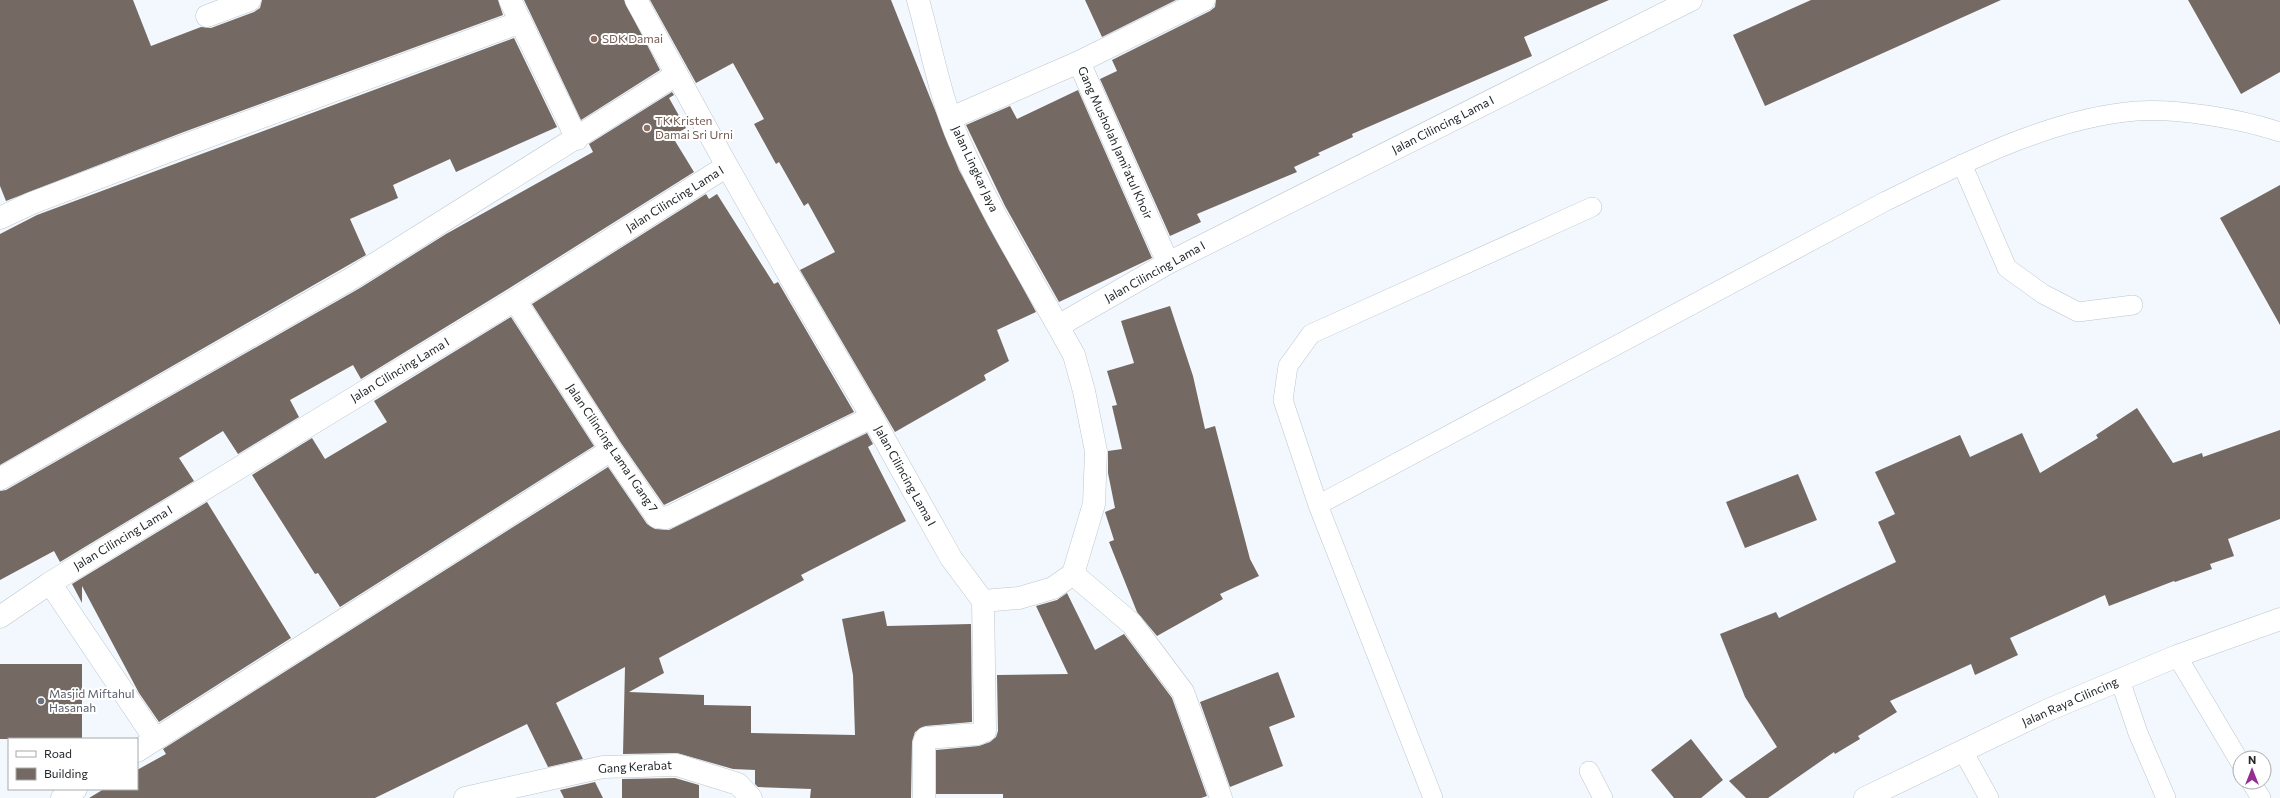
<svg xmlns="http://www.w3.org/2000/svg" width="2280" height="798" viewBox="0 0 2280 798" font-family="Commissioner,sans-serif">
<rect width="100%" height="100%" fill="#f2f8fd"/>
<path fill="#746a63" d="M 0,0 L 133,0 L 151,46 L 201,27 L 211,28 L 254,12 L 260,8 L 262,0 L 498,0 L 503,15 L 181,133 L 6,201 L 0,186 Z
M 524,0 L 624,0 L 660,70 L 581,120 Z
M 650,0 L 891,0 L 959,170 L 1036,312 L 997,330 L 1009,361 L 984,375 L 986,380 L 895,432 L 800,270 L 835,252 L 808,203 L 804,206 L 779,162 L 776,164 L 754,124 L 764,119 L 733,63 L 696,83 Z
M 1085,0 L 1176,0 L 1102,37 Z
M 1216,0 L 1609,0 L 1524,37 L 1532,56 L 1352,134 L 1353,137 L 1318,153 L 1320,155 L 1294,167 L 1297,172 L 1197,214 L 1201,222 L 1170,236 L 1100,79 L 1117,71 L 1112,60 L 1210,11 L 1215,7 Z
M 1811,0 L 2001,0 L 1765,106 L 1733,35 Z
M 2188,0 L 2280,0 L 2280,72 L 2241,94 Z
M 514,38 L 557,127 L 456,172 L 450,159 L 393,185 L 398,198 L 350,219 L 366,255 L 0,465 L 0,234 L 37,215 Z
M 1078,90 L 1152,258 L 1059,302 L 1005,206 L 966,125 L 1010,106 L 1017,119 Z
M 672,92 L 674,95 L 669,98 L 686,128 L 672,136 L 694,172 L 508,289 L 361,379 L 353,365 L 290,400 L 299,417 L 238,454 L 223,431 L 179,458 L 194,481 L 60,562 L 54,551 L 0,580 L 0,491 L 6,490 L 360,288 L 446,234 L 593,152 L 589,144 Z
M 2280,185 L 2280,325 L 2220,218 Z
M 706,194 L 709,199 L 717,194 L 774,284 L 778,282 L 854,412 L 664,505 L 621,443 L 532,304 Z
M 1170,306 L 1193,376 L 1205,429 L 1215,426 L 1250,559 L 1259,576 L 1220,594 L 1223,599 L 1157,636 L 1137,612 L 1109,542 L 1114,540 L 1105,512 L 1115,508 L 1108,473 L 1108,451 L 1122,449 L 1112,406 L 1117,405 L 1107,371 L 1134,363 L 1121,321 Z
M 511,317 L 594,446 L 340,607 L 318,573 L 315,574 L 252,475 L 312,438 L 325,459 L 387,422 L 374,401 Z
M 2137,408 L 2173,463 L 2202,453 L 2203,457 L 2280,430 L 2280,519 L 2228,539 L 2234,556 L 2210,564 L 2212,569 L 2175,582 L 2174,581 L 2109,606 L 2105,595 L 2010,638 L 2018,655 L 1975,675 L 1971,664 L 1890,701 L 1897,712 L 1858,736 L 1860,739 L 1835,754 L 1834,752 L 1768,798 L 1746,798 L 1729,781 L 1777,747 L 1745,697 L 1720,634 L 1776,612 L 1779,618 L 1896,562 L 1878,522 L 1895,514 L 1875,472 L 1960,435 L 1970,457 L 2022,433 L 2040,473 L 2098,438 L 2096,435 Z
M 867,433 L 873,444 L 868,447 L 906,521 L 801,575 L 804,580 L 659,658 L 664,673 L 629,692 L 704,695 L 704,705 L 751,706 L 751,733 L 855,735 L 853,675 L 842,619 L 884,611 L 887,626 L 971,624 L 972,722 L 925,726 L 915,732 L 912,742 L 911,798 L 810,798 L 811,789 L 758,787 L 755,784 L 755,770 L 733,769 L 677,753 L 623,754 L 625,667 L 556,703 L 583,759 L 548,767 L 527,724 L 375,798 L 89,798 L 104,789 L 137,789 L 137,770 L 166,754 L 163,749 L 608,467 L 647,524 L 655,529 L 669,530 Z
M 1798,474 L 1817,520 L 1745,548 L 1726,502 Z
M 207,502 L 291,638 L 159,722 L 139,693 L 82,586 L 82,603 L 72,584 Z
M 1067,593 L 1095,650 L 1124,634 L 1172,698 L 1207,796 L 1201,798 L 1003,798 L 1003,794 L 936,794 L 936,750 L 979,746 L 990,742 L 996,737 L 998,731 L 997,675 L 1068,674 L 1036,606 L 1057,600 Z
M 0,664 L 82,664 L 82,739 L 0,739 Z
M 1278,672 L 1295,717 L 1269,727 L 1283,766 L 1230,787 L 1200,702 Z
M 1691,739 L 1723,780 L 1701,798 L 1674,798 L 1651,770 Z
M 675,778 L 699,785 L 699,798 L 622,798 L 622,779 Z
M 595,782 L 603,798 L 564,798 L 560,790 Z"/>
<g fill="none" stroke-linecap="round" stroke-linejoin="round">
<g stroke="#bcc6ce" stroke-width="20">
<path id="service" d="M 1962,164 L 2007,268 L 2043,294 L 2078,312 L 2133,305
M 1318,505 L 1886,201 C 1962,164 2050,118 2136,111 C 2178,108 2241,119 2280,132
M 2177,656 L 2240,762
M 2120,680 L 2138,733 L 2166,798
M 1963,751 L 1989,798
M 1589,771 L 1603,798
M 2251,782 L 2261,798
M 1433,798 L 1318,505 L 1283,400 L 1288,366 L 1311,334 L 1592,207"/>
</g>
<g stroke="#bcc6ce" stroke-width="23">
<path id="minor" d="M 510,0 L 577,139
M 636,0 L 727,166
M 918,0 C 931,46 940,97 959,141 C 987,205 1024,266 1058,326
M 207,16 L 250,0
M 951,118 L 1079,62
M 0,218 L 32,203 L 185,145 L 521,22
M 1168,263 L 1079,62 L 1204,0
M 515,300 L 611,450 L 657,517 L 665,518 L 671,516 L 872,417
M 0,479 L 354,277 L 676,75
M 1073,574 L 1132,624 L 1183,692 L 1221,798
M 50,583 L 155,739
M 0,617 L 50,583 L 515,300 L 727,166 L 798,291 L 872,417 L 951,558 L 983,601 L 1019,598 L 1053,588 L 1073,574 L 1094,504 L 1096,451 L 1084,391 L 1074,355 L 1058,326 L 1168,263 L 1691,0
M 137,751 L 611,450
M 62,798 L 76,789
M 465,798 L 603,767 L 677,765 L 738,784 L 751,798
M 924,798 L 924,742 L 926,738 L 978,734 L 985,731 L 983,601"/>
</g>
<g stroke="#bcc6ce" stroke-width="23">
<path id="tertiary" d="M 1865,798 L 2048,710 L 2177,656 L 2280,619"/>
</g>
<use href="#service" stroke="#fff" stroke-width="19"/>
<use href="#minor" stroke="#fff" stroke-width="22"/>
<use href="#tertiary" stroke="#fff" stroke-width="22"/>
</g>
<g fill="#8d6e63" stroke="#fff" stroke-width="1.5">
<circle cx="594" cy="39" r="4"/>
<circle cx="647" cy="128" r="4"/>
</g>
<circle fill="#6b7280" stroke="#fff" stroke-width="1.5" cx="41" cy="701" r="4"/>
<g text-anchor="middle" stroke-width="4" stroke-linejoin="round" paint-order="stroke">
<g font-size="12" fill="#785e54" stroke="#fff" text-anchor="start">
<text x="602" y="43">SDK Damai</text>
<text x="655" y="125">TK Kristen<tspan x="655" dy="14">Damai Sri Urni</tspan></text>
</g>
<g font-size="12" fill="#23272a" stroke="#fff">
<text transform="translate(1443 125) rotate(-27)" y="4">Jalan Cilincing Lama I</text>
<text transform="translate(1115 143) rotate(66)" y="4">Gang Musholah Jami'atul Khoir</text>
<text transform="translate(975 169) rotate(65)" y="4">Jalan Lingkar Jaya</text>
<text transform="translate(675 199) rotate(-32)" y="4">Jalan Cilincing Lama I</text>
<text transform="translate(1155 272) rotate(-29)" y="4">Jalan Cilincing Lama I</text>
<text transform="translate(400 370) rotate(-31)" y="4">Jalan Cilincing Lama I</text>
<text transform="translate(612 448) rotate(56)" y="4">Jalan Cilincing Lama I Gang 7</text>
<text transform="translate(905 476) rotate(61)" y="4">Jalan Cilincing Lama I</text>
<text transform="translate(123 538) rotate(-31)" y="4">Jalan Cilincing Lama I</text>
<text transform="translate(2070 702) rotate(-24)" y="4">Jalan Raya Cilincing</text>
<text transform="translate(635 767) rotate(-3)" y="4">Gang Kerabat</text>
</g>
<g font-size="12" fill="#5b616d" stroke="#fff" text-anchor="start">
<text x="49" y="698">Masjid Miftahul<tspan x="49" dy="14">Hasanah</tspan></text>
</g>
</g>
<rect x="8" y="738" width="130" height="52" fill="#ffffff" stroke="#a7a9aa"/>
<rect x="16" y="751" width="20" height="6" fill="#ffffff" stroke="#a7a9aa"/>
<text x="44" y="758" font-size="12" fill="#23272a">Road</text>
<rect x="16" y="768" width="20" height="12" fill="#746a63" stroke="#a7a9aa"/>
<text x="44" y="778" font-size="12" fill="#23272a">Building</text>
<g transform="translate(2252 770)"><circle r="19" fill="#ffffff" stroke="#a7a9aa"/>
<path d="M0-3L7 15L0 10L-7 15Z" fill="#962e92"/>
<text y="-6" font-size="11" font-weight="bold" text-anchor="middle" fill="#23272a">N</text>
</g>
</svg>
